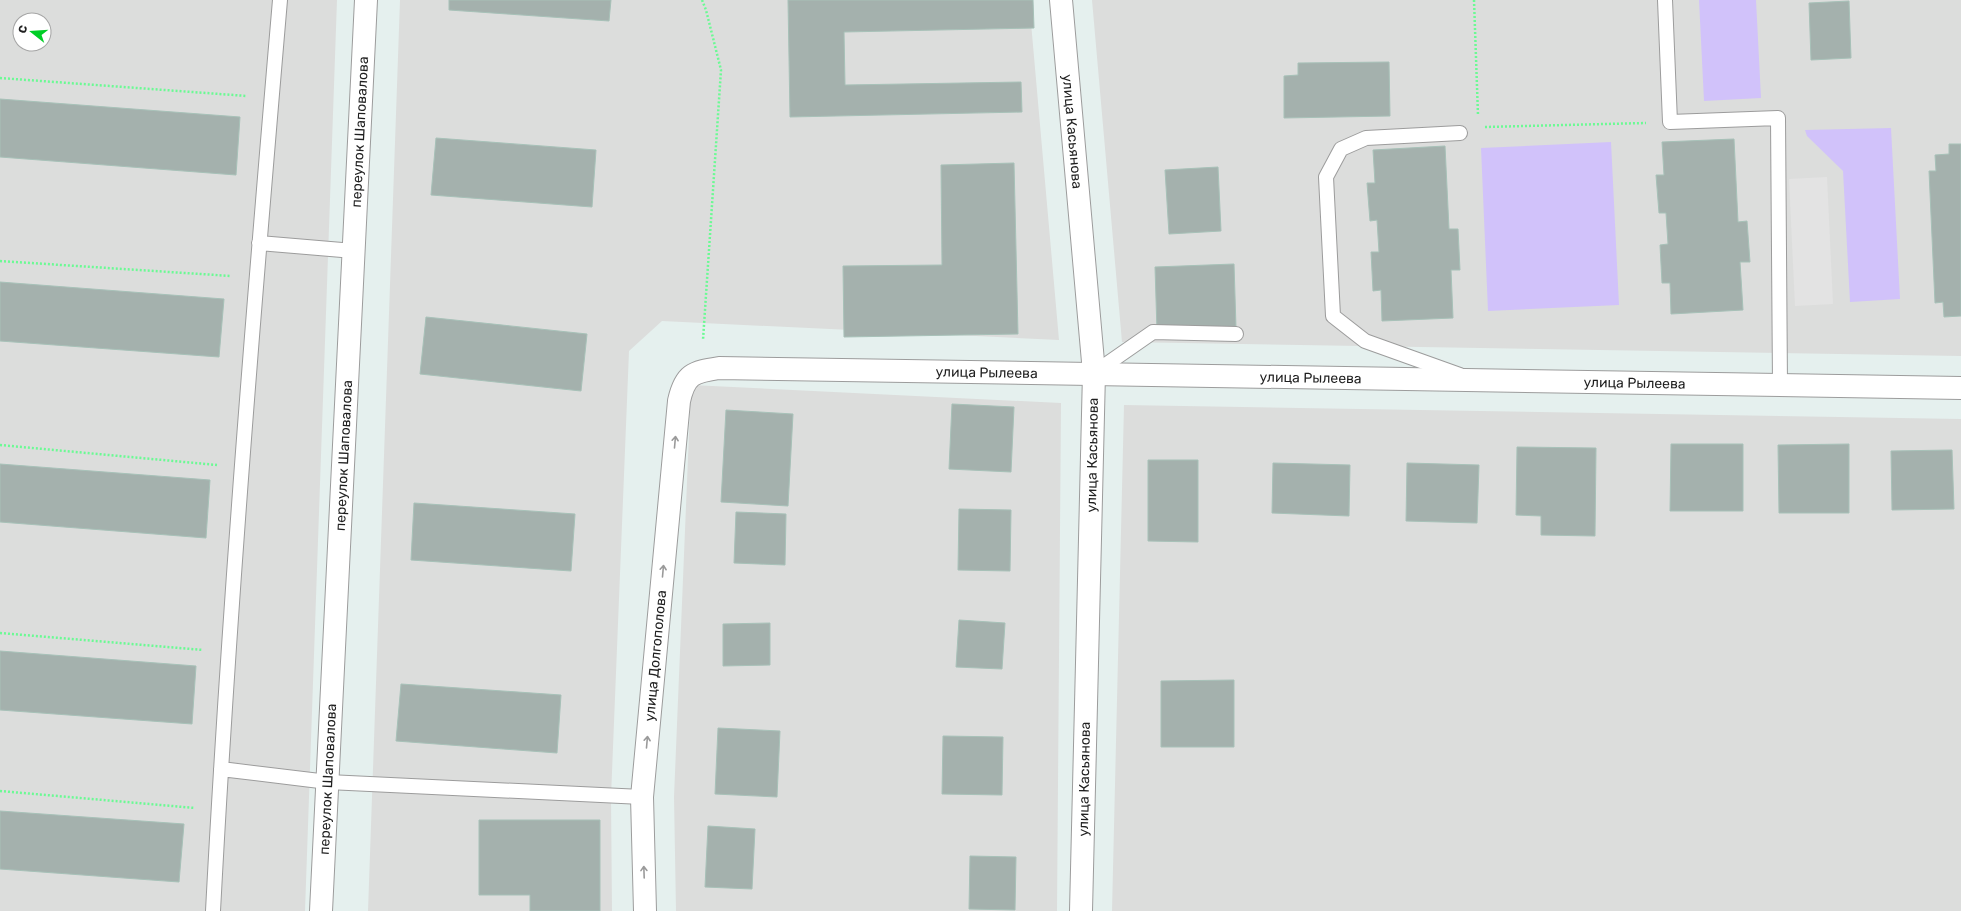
<svg xmlns="http://www.w3.org/2000/svg" width="1961" height="911" viewBox="0 0 1961 911" font-family="Rubik,sans-serif">
<rect width="100%" height="100%" fill="#e5f0ee"/>
<path fill="#dcdddc" fill-rule="evenodd" d="M 0,0 L 337,0 L 305,911 L 0,911 ZM 20,20 L 44,20 L 44,44 L 20,44 Z
M 400,0 L 1029,0 L 1059,340 L 662,321 L 629,351 L 611,797 L 612,911 L 368,911 Z
M 1092,0 L 1961,0 L 1961,356 L 1122,342 Z
M 691,385 L 1061,403 L 1057,911 L 676,911 L 674,797 Z
M 1124,405 L 1961,419 L 1961,911 L 1112,911 Z"/>
<path fill="#d1c2fa" d="M 1699,0 L 1756,0 L 1761,98 L 1704,101 Z
M 1891,128 L 1900,299 L 1850,302 L 1843,171 L 1807,136 L 1805,130 Z
M 1611,142 L 1619,305 L 1488,311 L 1481,148 Z"/>
<path fill="#e3e3e3" d="M 1827,177 L 1833,304 L 1795,306 L 1789,179 Z"/>
<path fill="#a4b1ad" stroke="#a7c1b8" d="M 449,0 L 611,0 L 609,21 L 449,10 Z
M 788,0 L 1033,0 L 1034,28 L 844,32 L 845,85 L 1021,82 L 1022,112 L 790,117 Z
M 1849,1 L 1851,58 L 1811,60 L 1809,3 Z
M 1389,62 L 1390,116 L 1284,118 L 1284,76 L 1298,75 L 1298,63 Z
M 0,99 L 240,117 L 236,175 L 0,157 Z
M 436,138 L 596,150 L 592,207 L 431,195 Z
M 1734,139 L 1738,222 L 1747,221 L 1750,262 L 1740,262 L 1743,310 L 1671,314 L 1670,283 L 1662,283 L 1660,245 L 1668,244 L 1666,213 L 1659,213 L 1656,175 L 1664,175 L 1662,142 Z
M 1949,144 L 1961,144 L 1961,316 L 1944,317 L 1943,302 L 1935,303 L 1929,171 L 1936,171 L 1935,155 L 1949,154 Z
M 1445,146 L 1449,229 L 1458,229 L 1460,270 L 1451,270 L 1453,318 L 1382,321 L 1381,290 L 1373,291 L 1371,252 L 1379,252 L 1377,220 L 1370,221 L 1367,183 L 1375,183 L 1373,150 Z
M 1014,163 L 1018,334 L 844,337 L 843,266 L 942,265 L 941,165 Z
M 1218,167 L 1221,231 L 1169,234 L 1165,170 Z
M 1234,264 L 1236,328 L 1157,331 L 1155,267 Z
M 0,282 L 224,299 L 219,357 L 0,341 Z
M 426,317 L 587,334 L 581,391 L 420,374 Z
M 952,404 L 1014,407 L 1011,472 L 949,469 Z
M 726,410 L 793,414 L 788,506 L 721,502 Z
M 1671,444 L 1743,444 L 1743,511 L 1670,511 Z
M 1849,444 L 1849,513 L 1779,513 L 1778,445 Z
M 1517,447 L 1596,448 L 1595,536 L 1541,535 L 1541,516 L 1516,515 Z
M 1952,450 L 1954,509 L 1892,510 L 1891,451 Z
M 1148,460 L 1198,460 L 1198,542 L 1148,541 Z
M 1273,463 L 1350,465 L 1349,516 L 1272,513 Z
M 1407,463 L 1479,465 L 1477,523 L 1406,521 Z
M 0,464 L 210,480 L 206,538 L 0,522 Z
M 414,503 L 575,514 L 571,571 L 411,560 Z
M 959,509 L 1011,510 L 1010,571 L 958,570 Z
M 736,512 L 786,514 L 785,565 L 734,563 Z
M 959,620 L 1005,623 L 1002,669 L 956,667 Z
M 770,623 L 770,665 L 723,666 L 723,624 Z
M 0,651 L 196,666 L 192,724 L 0,710 Z
M 1234,680 L 1234,747 L 1161,747 L 1161,681 Z
M 401,684 L 561,695 L 557,753 L 396,741 Z
M 718,728 L 780,731 L 777,797 L 715,794 Z
M 943,736 L 1003,737 L 1002,795 L 942,794 Z
M 0,811 L 184,824 L 179,882 L 0,869 Z
M 479,820 L 600,820 L 600,911 L 530,911 L 530,895 L 479,895 Z
M 708,826 L 755,829 L 752,889 L 705,887 Z
M 970,856 L 1016,857 L 1015,910 L 969,909 Z"/>
<g fill="none" stroke-linecap="round" stroke-linejoin="round">
<g stroke="#9c9c9c" stroke-width="16">
<path id="lane" d="M 1665,0 L 1670,122 L 1778,118 L 1780,385
M 1460,133 L 1366,138 L 1341,149 L 1326,177 L 1333,316 L 1365,341 L 1460,375
M 259,243 L 354,251
M 1094,373 L 1153,332 L 1236,334
M 221,769 L 328,782 L 642,797
M 213,911 C 229,607 254,303 280,0"/>
</g>
<g stroke="#9c9c9c" stroke-width="24">
<g id="street">
<path id="s1" d="M 1061,0 L 1094,373 L 1081,911"/>
<path id="s2" d="M 321,911 L 366,0"/>
<path id="s3" d="M 645,911 L 642,797 L 679,401 C 685,374 693,372 719,368 L 1961,388"/>
</g>
</g>
<path stroke="#6bfa94" stroke-width="2.5" stroke-dasharray="2 2" stroke-linecap="butt" d="M 702,0 L 706,10 L 721,70 L 703,340
M 1474,0 L 1478,115
M 0,78 L 247,96
M 1485,127 L 1646,123
M 0,261 L 231,276
M 0,445 L 217,465
M 0,633 L 203,650
M 0,791 L 195,808"/>
<use href="#lane" stroke="#fff" stroke-width="14"/>
<use href="#street" stroke="#fff" stroke-width="22"/>
</g>
<defs><path id="oneway-shaft" d="M-6 0H5M1.5-3L5.5 0L1.5 3" fill="none" stroke-width="1.6" stroke-linecap="round" stroke-linejoin="round"/></defs>
<g stroke="#9a9a9a">
<use href="#oneway-shaft" transform="translate(675 442) rotate(-85)"/>
<use href="#oneway-shaft" transform="translate(663 571) rotate(-85)"/>
<use href="#oneway-shaft" transform="translate(647 742) rotate(-85)"/>
<use href="#oneway-shaft" transform="translate(644 872) rotate(-92)"/>
</g>
<g text-anchor="middle" stroke-width="4" stroke-linejoin="round" paint-order="stroke">
<g font-size="14" fill="#1f1f1f" stroke="#fff">
<text dy="5" stroke="none"><textPath href="#s2" startOffset="780">переулок Шаповалова</textPath></text>
<text dy="5" stroke="none"><textPath href="#s1" startOffset="132">улица Касьянова</textPath></text>
<text dy="5" stroke="none"><textPath href="#s3" startOffset="837">улица Рылеева</textPath></text>
<text dy="5" stroke="none"><textPath href="#s3" startOffset="1161">улица Рылеева</textPath></text>
<text dy="5" stroke="none"><textPath href="#s3" startOffset="1485">улица Рылеева</textPath></text>
<text transform="translate(1092 455) rotate(-89)" y="5">улица Касьянова</text>
<text dy="5" stroke="none"><textPath href="#s2" startOffset="456">переулок Шаповалова</textPath></text>
<text dy="5" stroke="none"><textPath href="#s3" startOffset="256">улица Долгополова</textPath></text>
<text dy="5" stroke="none"><textPath href="#s2" startOffset="132">переулок Шаповалова</textPath></text>
<text transform="translate(1084 779) rotate(-89)" y="5">улица Касьянова</text>
</g>
</g>
<g transform="translate(32 32) rotate(287)"><circle r="19" fill="#ffffff" stroke="#a5a5a5"/>
<path d="M0-3L7 15L0 10L-7 15Z" fill="#00ce26"/>
<text y="-6" font-size="11" font-weight="bold" text-anchor="middle" fill="#1f1f1f">С</text>
</g>
</svg>
